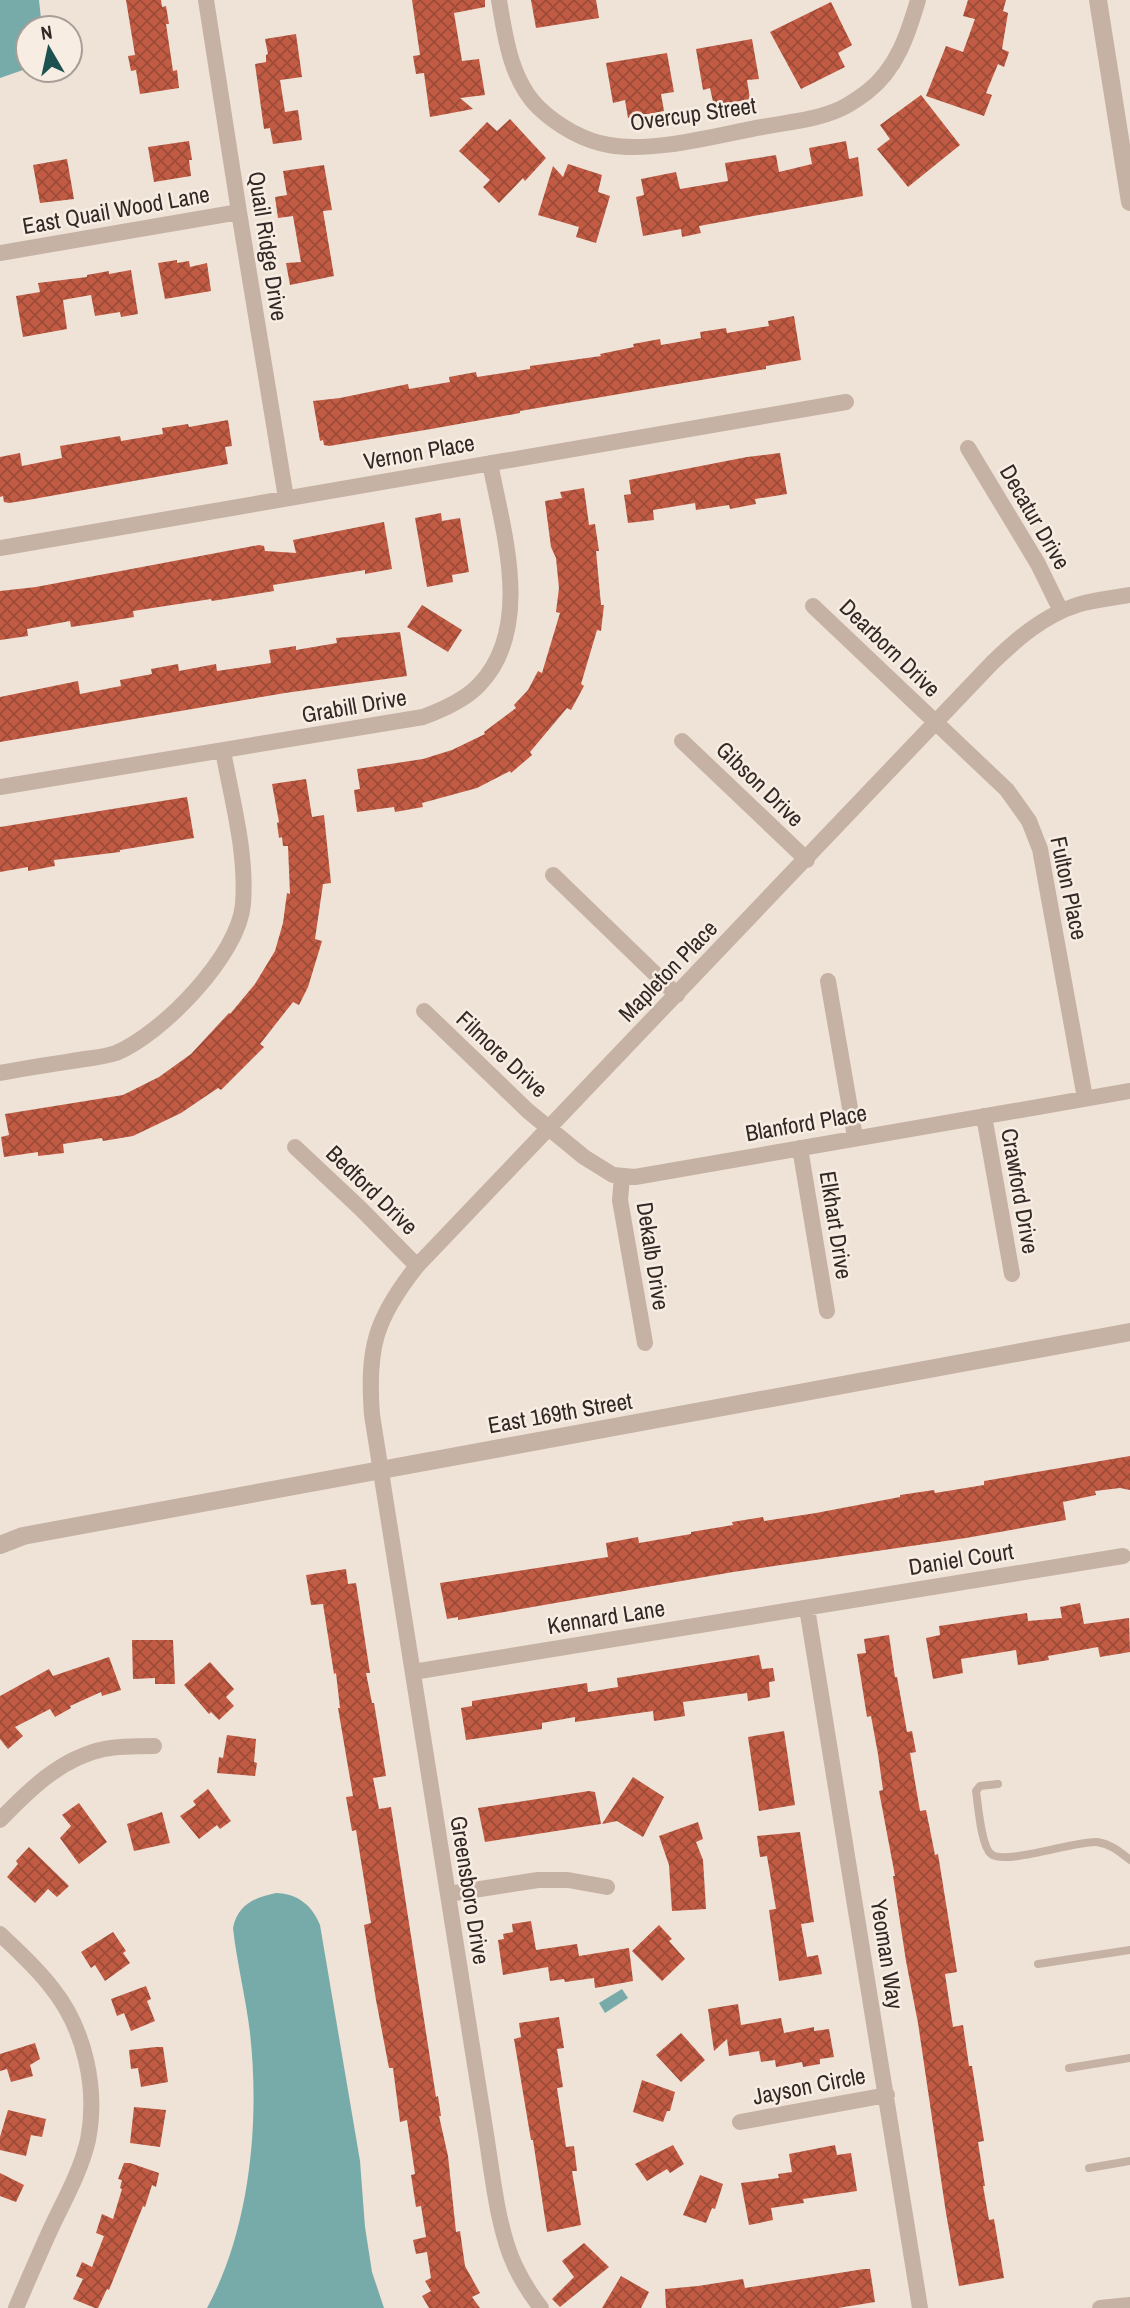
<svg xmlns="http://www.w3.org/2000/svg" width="1130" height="2308" viewBox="0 0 1130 2308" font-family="'Archivo Narrow',sans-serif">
<defs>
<pattern id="building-cross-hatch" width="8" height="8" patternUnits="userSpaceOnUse" patternTransform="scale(1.75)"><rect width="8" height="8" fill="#c15b43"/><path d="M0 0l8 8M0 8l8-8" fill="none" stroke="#9d4b38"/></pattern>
</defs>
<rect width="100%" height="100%" fill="#efe2d7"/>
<path fill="#77abaa" d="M 0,0 L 39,0 L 42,28 L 28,28 L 28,66 L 23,70 L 0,78 Z
M 276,1893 C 298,1894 312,1905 320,1925 L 360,2161 L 365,2227 L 372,2272 L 384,2308 L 207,2308 C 250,2229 260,2122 250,2033 C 246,1998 237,1964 233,1928 C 238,1904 254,1898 276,1893 Z
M 622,1989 L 628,1998 L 605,2013 L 599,2003 Z"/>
<path fill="url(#building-cross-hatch)" d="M 126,0 L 161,0 L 162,7 L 166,6 L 169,24 L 166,24 L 173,71 L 177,70 L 179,88 L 140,94 L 136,70 L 131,71 L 128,56 L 135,55 Z
M 412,0 L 485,0 L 485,7 L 454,13 L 462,61 L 479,59 L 485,95 L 460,98 L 473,109 L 430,117 L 424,73 L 416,74 L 413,56 L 420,55 Z
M 531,0 L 596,0 L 599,18 L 536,28 Z
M 968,0 L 1006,0 L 1003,11 L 1008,13 L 1002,49 L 1009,52 L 1004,67 L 998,64 L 986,93 L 992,95 L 984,116 L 926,96 L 946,46 L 963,52 L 975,19 L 963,16 Z
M 831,2 L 852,45 L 838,53 L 845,67 L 801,89 L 770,32 Z
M 296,34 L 302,77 L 280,80 L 285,112 L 298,110 L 302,140 L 273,144 L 270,128 L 264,129 L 255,64 L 266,62 L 266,55 L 268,54 L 265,39 Z
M 752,39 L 759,79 L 747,80 L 750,99 L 714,106 L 710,88 L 703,90 L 696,49 Z
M 667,53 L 674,92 L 661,94 L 664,111 L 628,118 L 625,100 L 613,103 L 606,63 Z
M 921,95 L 960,145 L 908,187 L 877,149 L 890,139 L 880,125 Z
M 510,119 L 546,158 L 525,181 L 523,178 L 499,203 L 483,187 L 490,180 L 459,151 L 487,122 L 497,131 Z
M 189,141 L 192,160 L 189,160 L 191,176 L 154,182 L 148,147 Z
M 846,141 L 849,159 L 858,157 L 863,196 L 699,226 L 701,233 L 682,237 L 681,229 L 643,236 L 636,197 L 644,195 L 641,179 L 676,172 L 680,189 L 728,181 L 725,163 L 776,155 L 779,172 L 812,164 L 809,148 Z
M 67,159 L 74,199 L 40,203 L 33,165 Z
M 568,164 L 602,175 L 598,192 L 610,196 L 596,243 L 576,237 L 579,227 L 538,215 L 553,166 L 563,177 Z
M 324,165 L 332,210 L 323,211 L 334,276 L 290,285 L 286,263 L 301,262 L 293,216 L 278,218 L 275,197 L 287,195 L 283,171 Z
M 177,260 L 177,263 L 189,261 L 190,267 L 207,263 L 211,291 L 165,299 L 158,263 Z
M 131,270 L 138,314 L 121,317 L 120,312 L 95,316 L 91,295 L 63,300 L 67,329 L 23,337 L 16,296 L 40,292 L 38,283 L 87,277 L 87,275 L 109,271 L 109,274 Z
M 794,316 L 801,360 L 766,366 L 766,369 L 520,411 L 520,413 L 431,429 L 329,446 L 324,445 L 323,440 L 320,441 L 313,401 L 340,398 L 408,384 L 409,389 L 450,382 L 449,377 L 476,372 L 477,377 L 530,369 L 530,366 L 601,356 L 600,354 L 634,347 L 633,344 L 660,339 L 661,345 L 701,338 L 700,332 L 726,328 L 727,333 L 769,326 L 768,321 Z
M 228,420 L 232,446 L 225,447 L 228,464 L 28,500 L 9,503 L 4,502 L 3,496 L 0,497 L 0,457 L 20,453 L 22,466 L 62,458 L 60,446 L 120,436 L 121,441 L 163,434 L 162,428 L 188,424 L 189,427 Z
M 780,453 L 787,494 L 755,499 L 756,504 L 730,509 L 729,505 L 696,510 L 695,503 L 653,510 L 654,520 L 628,523 L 624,495 L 631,494 L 629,480 L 747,457 Z
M 584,488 L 589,525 L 595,524 L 599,551 L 596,551 L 601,605 L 604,605 L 601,631 L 597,630 L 581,684 L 584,686 L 571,710 L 567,708 L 530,752 L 532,755 L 511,773 L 510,771 L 477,788 L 422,803 L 423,807 L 395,812 L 394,807 L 357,812 L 354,790 L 360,789 L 357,769 L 423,759 L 452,750 L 485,734 L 484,732 L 516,708 L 514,705 L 528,690 L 538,671 L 542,673 L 560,613 L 556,612 L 559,588 L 556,558 L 551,547 L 545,501 L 562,498 L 560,492 Z
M 441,513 L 442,521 L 460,518 L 469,572 L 452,575 L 453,582 L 427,587 L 415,518 Z
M 384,522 L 392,569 L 365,574 L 365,570 L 273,585 L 274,591 L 212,601 L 211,599 L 133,611 L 134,617 L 98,623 L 71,627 L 70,621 L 27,629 L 28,636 L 0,640 L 0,591 L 36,587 L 259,545 L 264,546 L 265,551 L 296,553 L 293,540 Z
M 422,605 L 462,630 L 448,652 L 407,627 Z
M 400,632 L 407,676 L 285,693 L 0,742 L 0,697 L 78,681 L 80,694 L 121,686 L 120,680 L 152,674 L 151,669 L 178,664 L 179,671 L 216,664 L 217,671 L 271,663 L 269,650 L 296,646 L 296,650 L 337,643 L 336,638 Z
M 306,779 L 312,817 L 324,815 L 331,883 L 323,884 L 315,939 L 322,941 L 308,987 L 299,1005 L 293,1002 L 260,1044 L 264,1047 L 221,1090 L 218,1088 L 181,1113 L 133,1136 L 103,1141 L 102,1138 L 63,1144 L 64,1153 L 38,1156 L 38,1152 L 4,1157 L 1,1137 L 9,1135 L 5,1114 L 123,1095 L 159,1077 L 191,1054 L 229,1013 L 230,1014 L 255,984 L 275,951 L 283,923 L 287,893 L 290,894 L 288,846 L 283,846 L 282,837 L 279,838 L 277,823 L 279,822 L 272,784 Z
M 187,797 L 194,838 L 120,850 L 120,852 L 54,860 L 55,866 L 28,871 L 28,867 L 0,872 L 0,827 Z
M 1130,1456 L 1130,1490 L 1120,1488 L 1095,1491 L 1096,1495 L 1063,1502 L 1066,1520 L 966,1538 L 733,1572 L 458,1620 L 458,1617 L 447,1619 L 440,1583 L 608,1557 L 606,1543 L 638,1537 L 639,1543 L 691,1534 L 691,1532 L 733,1525 L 732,1522 L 763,1517 L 764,1521 L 816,1513 L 900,1497 L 900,1495 L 934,1490 L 935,1493 L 984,1485 L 984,1481 Z
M 346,1569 L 348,1584 L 356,1583 L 370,1673 L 366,1673 L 372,1703 L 374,1703 L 386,1776 L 373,1778 L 379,1809 L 391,1807 L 436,2097 L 438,2096 L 441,2116 L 439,2116 L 448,2156 L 456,2232 L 460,2231 L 465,2266 L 480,2293 L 472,2297 L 480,2308 L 429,2308 L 422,2296 L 431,2291 L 425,2281 L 431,2278 L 427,2252 L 416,2254 L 413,2240 L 426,2237 L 421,2206 L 416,2207 L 411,2175 L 415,2174 L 407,2120 L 400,2122 L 393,2068 L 389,2068 L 376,2000 L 364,1925 L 371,1923 L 356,1830 L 352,1831 L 346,1797 L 353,1796 L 338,1708 L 340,1708 L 336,1673 L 334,1674 L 323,1604 L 311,1605 L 306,1575 Z
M 1080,1603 L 1084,1624 L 1129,1618 L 1130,1652 L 1100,1657 L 1098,1647 L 1048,1656 L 1049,1660 L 1018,1665 L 1016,1650 L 961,1659 L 963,1673 L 933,1679 L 926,1638 L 940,1635 L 939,1626 L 1027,1613 L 1028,1621 L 1062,1618 L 1060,1607 Z
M 889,1635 L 895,1677 L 897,1677 L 907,1732 L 912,1731 L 916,1752 L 910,1753 L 920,1811 L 926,1810 L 935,1855 L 938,1854 L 957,1972 L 945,1974 L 953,2027 L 963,2025 L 969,2066 L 972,2066 L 984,2141 L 978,2142 L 985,2186 L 983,2186 L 989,2220 L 994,2219 L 1004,2278 L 959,2286 L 946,2213 L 918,2023 L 906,1961 L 893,1876 L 895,1876 L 879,1791 L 883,1790 L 878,1754 L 871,1716 L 867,1717 L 857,1654 L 866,1653 L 864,1639 Z
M 132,1640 L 173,1640 L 175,1684 L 155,1684 L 155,1678 L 133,1679 Z
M 759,1655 L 762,1669 L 773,1668 L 775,1681 L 769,1682 L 770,1697 L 748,1701 L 747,1693 L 683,1702 L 685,1716 L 654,1721 L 653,1711 L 575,1722 L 575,1717 L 542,1723 L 542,1729 L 466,1740 L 461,1708 L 472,1706 L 472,1701 L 587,1683 L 588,1692 L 618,1687 L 617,1678 Z
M 109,1657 L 121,1690 L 102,1696 L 101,1692 L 70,1706 L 71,1708 L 55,1717 L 50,1709 L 15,1727 L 23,1736 L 8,1749 L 0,1739 L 0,1696 L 49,1669 L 53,1676 Z
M 210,1662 L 234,1689 L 226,1697 L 234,1706 L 219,1720 L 211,1712 L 209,1714 L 184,1685 Z
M 784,1731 L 795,1805 L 759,1811 L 748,1737 Z
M 227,1735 L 256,1739 L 254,1762 L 257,1763 L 255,1776 L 217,1773 L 219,1757 L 223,1758 Z
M 633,1777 L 664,1797 L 643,1837 L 617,1821 L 602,1824 Z
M 208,1789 L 231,1821 L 220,1829 L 217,1825 L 199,1839 L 180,1816 L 196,1805 L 193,1801 Z
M 589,1791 L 595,1792 L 601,1824 L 485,1842 L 478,1808 Z
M 79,1803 L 107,1842 L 79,1864 L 60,1838 L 71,1826 L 62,1815 Z
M 162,1812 L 170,1843 L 134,1851 L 127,1824 Z
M 698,1822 L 703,1839 L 696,1842 L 703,1860 L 706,1909 L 672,1911 L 669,1865 L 659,1836 Z
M 800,1832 L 814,1922 L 801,1924 L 807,1957 L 818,1955 L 822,1974 L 779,1981 L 769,1910 L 776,1909 L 767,1856 L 760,1857 L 757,1836 Z
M 29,1847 L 69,1886 L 57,1897 L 48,1889 L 35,1903 L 7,1877 L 18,1864 L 16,1861 Z
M 531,1921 L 536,1950 L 577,1944 L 579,1956 L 629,1948 L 633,1981 L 595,1988 L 594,1978 L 565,1982 L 564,1979 L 550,1981 L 548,1967 L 503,1975 L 498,1940 L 504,1939 L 503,1934 L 513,1932 L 512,1924 Z
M 659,1925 L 672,1939 L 669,1941 L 685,1959 L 662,1981 L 632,1951 Z
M 113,1932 L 126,1951 L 123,1953 L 130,1963 L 105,1981 L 95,1965 L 91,1968 L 81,1952 Z
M 146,1986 L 151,1999 L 147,2001 L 155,2021 L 131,2031 L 124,2013 L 117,2016 L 111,1999 Z
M 738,2004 L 741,2025 L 781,2018 L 784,2033 L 814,2027 L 814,2031 L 829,2029 L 834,2057 L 820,2059 L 820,2064 L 803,2067 L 802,2062 L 776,2067 L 775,2060 L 761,2062 L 759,2051 L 729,2056 L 727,2039 L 714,2051 L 708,2009 Z
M 559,2017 L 564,2048 L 557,2049 L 563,2087 L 557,2088 L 566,2147 L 574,2146 L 577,2171 L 572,2171 L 581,2225 L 547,2232 L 533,2140 L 531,2140 L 514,2039 L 521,2037 L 519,2023 Z
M 681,2033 L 705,2060 L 681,2082 L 656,2055 Z
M 35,2043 L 40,2059 L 30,2065 L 33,2076 L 11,2082 L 7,2069 L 0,2071 L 0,2054 Z
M 156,2047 L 163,2047 L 168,2082 L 141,2087 L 138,2068 L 131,2069 L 129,2050 Z
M 642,2080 L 675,2092 L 670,2111 L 667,2111 L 663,2122 L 633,2112 Z
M 134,2107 L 166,2110 L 160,2147 L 130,2143 Z
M 8,2110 L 46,2119 L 42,2137 L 31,2135 L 26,2156 L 0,2150 L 0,2137 Z
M 673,2145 L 684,2164 L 670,2173 L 667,2169 L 647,2181 L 635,2164 Z
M 835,2145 L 837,2155 L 851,2153 L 857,2191 L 803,2199 L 804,2203 L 771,2208 L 773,2220 L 749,2225 L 741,2183 L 779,2178 L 778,2174 L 792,2172 L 789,2154 Z
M 124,2163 L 130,2163 L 159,2173 L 156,2187 L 152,2185 L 145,2207 L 143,2206 L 109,2290 L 107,2289 L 98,2308 L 95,2308 L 73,2299 L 83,2279 L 76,2276 L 82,2262 L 92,2267 L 104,2236 L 96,2233 L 102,2214 L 113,2219 L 122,2189 L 120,2188 L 122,2180 L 118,2179 Z
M 0,2173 L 24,2185 L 16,2202 L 0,2196 Z
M 700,2175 L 723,2184 L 715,2209 L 712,2208 L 706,2223 L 683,2215 Z
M 584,2243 L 609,2267 L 560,2307 L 552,2299 L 574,2277 L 562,2261 Z
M 864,2269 L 870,2269 L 875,2302 L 838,2308 L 666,2308 L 665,2289 L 698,2286 L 743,2279 L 745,2288 Z
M 621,2276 L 649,2292 L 641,2308 L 602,2308 Z"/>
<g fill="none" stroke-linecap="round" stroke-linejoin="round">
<path stroke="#c6b2a4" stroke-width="8" d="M 998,1784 L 980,1786 L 976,1791 C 978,1804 981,1846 991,1854 C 1005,1866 1077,1840 1097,1842 C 1111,1844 1120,1852 1130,1860
M 1038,1964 L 1130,1950
M 1069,2068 L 1130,2058
M 1089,2168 L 1130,2161"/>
<path stroke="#c6b2a4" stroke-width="16" d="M 206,0 L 239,212 L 286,498
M 499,0 C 505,37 511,81 539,108 C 558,126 584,141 609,145 C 654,153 717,135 762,127 C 788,122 816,120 840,109 C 849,105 859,98 867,92 C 897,69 908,34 918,0
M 0,253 L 239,212
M 968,448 L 1038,564 L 1061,611
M 0,548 L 846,402
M 813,606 L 1007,790 L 1029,821 L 1040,849 L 1085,1098
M 682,741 L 807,860
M 0,787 L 423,717 C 442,710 465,700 479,685 C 534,628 503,531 490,463
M 553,875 L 677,995
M 828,981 L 855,1137
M 424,1011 L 528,1111 L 584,1157 L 613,1175 L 635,1177 L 1130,1091
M 0,1073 C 26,1068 53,1064 79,1060 C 91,1058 104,1057 116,1053 C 162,1034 239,955 243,904 C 247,853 232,800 223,751
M 984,1116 L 1012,1274
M 295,1147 L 361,1209 L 417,1266
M 800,1148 L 827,1311
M 622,1176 L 620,1200 L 645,1343
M 807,1608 L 920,2308
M 413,1672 L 1123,1556
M 0,1820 C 29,1790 61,1758 104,1749 C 120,1746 137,1746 154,1746
M 448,1894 L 538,1880 L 568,1880 L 607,1887
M 0,1934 C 18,1951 37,1968 52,1988 C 85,2029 98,2089 88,2140 C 81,2170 66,2197 53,2224 C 40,2252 28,2280 16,2308
M 740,2122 L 887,2095
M 541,2308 C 531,2295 522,2281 515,2266 C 497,2228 492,2170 485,2128 L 372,1415 C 367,1348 375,1319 417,1266 L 992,663 C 1017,639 1043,616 1077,605 C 1093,600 1113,598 1130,595
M 1100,2308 L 1130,2305"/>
<path stroke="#c6b2a4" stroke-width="18" d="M 1098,0 L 1130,202
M 0,1545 L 23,1536 L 1130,1332"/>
</g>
<g text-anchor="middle" stroke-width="5" stroke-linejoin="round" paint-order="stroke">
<g font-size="23" fill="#322825" stroke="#f8ede3">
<text transform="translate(693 114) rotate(-8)" y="8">Overcup Street</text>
<text transform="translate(116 210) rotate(-10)" y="8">East Quail Wood Lane</text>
<text transform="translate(268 246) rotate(81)" y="8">Quail Ridge Drive</text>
<text transform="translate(419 452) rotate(-10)" y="8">Vernon Place</text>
<text transform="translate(1035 517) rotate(60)" y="8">Decatur Drive</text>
<text transform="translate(890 648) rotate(44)" y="8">Dearborn Drive</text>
<text transform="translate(354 706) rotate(-10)" y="8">Grabill Drive</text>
<text transform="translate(760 784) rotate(44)" y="8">Gibson Drive</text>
<text transform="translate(1069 888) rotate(78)" y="8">Fulton Place</text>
<text transform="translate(668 971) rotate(-46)" y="8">Mapleton Place</text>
<text transform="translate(502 1054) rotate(43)" y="8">Filmore Drive</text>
<text transform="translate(806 1123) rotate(-10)" y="8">Blanford Place</text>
<text transform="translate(372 1190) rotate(44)" y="8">Bedford Drive</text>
<text transform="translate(1020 1191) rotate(80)" y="8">Crawford Drive</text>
<text transform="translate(836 1225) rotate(81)" y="8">Elkhart Drive</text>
<text transform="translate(653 1256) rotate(81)" y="8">Dekalb Drive</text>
<text transform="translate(560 1413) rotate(-10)" y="8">East 169th Street</text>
<text transform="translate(961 1559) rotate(-9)" y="8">Daniel Court</text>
<text transform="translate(606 1617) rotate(-9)" y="8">Kennard Lane</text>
<text transform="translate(470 1890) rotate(81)" y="8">Greensboro Drive</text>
<text transform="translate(887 1954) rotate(81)" y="8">Yeoman Way</text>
<text transform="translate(809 2086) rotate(-11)" y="8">Jayson Circle</text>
</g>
</g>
<g transform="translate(49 49) rotate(351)"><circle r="33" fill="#f8ede3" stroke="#a99e97" stroke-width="2"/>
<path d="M0-5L12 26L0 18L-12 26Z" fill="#1d5151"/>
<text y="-10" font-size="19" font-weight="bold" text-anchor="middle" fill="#322825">N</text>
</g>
</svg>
